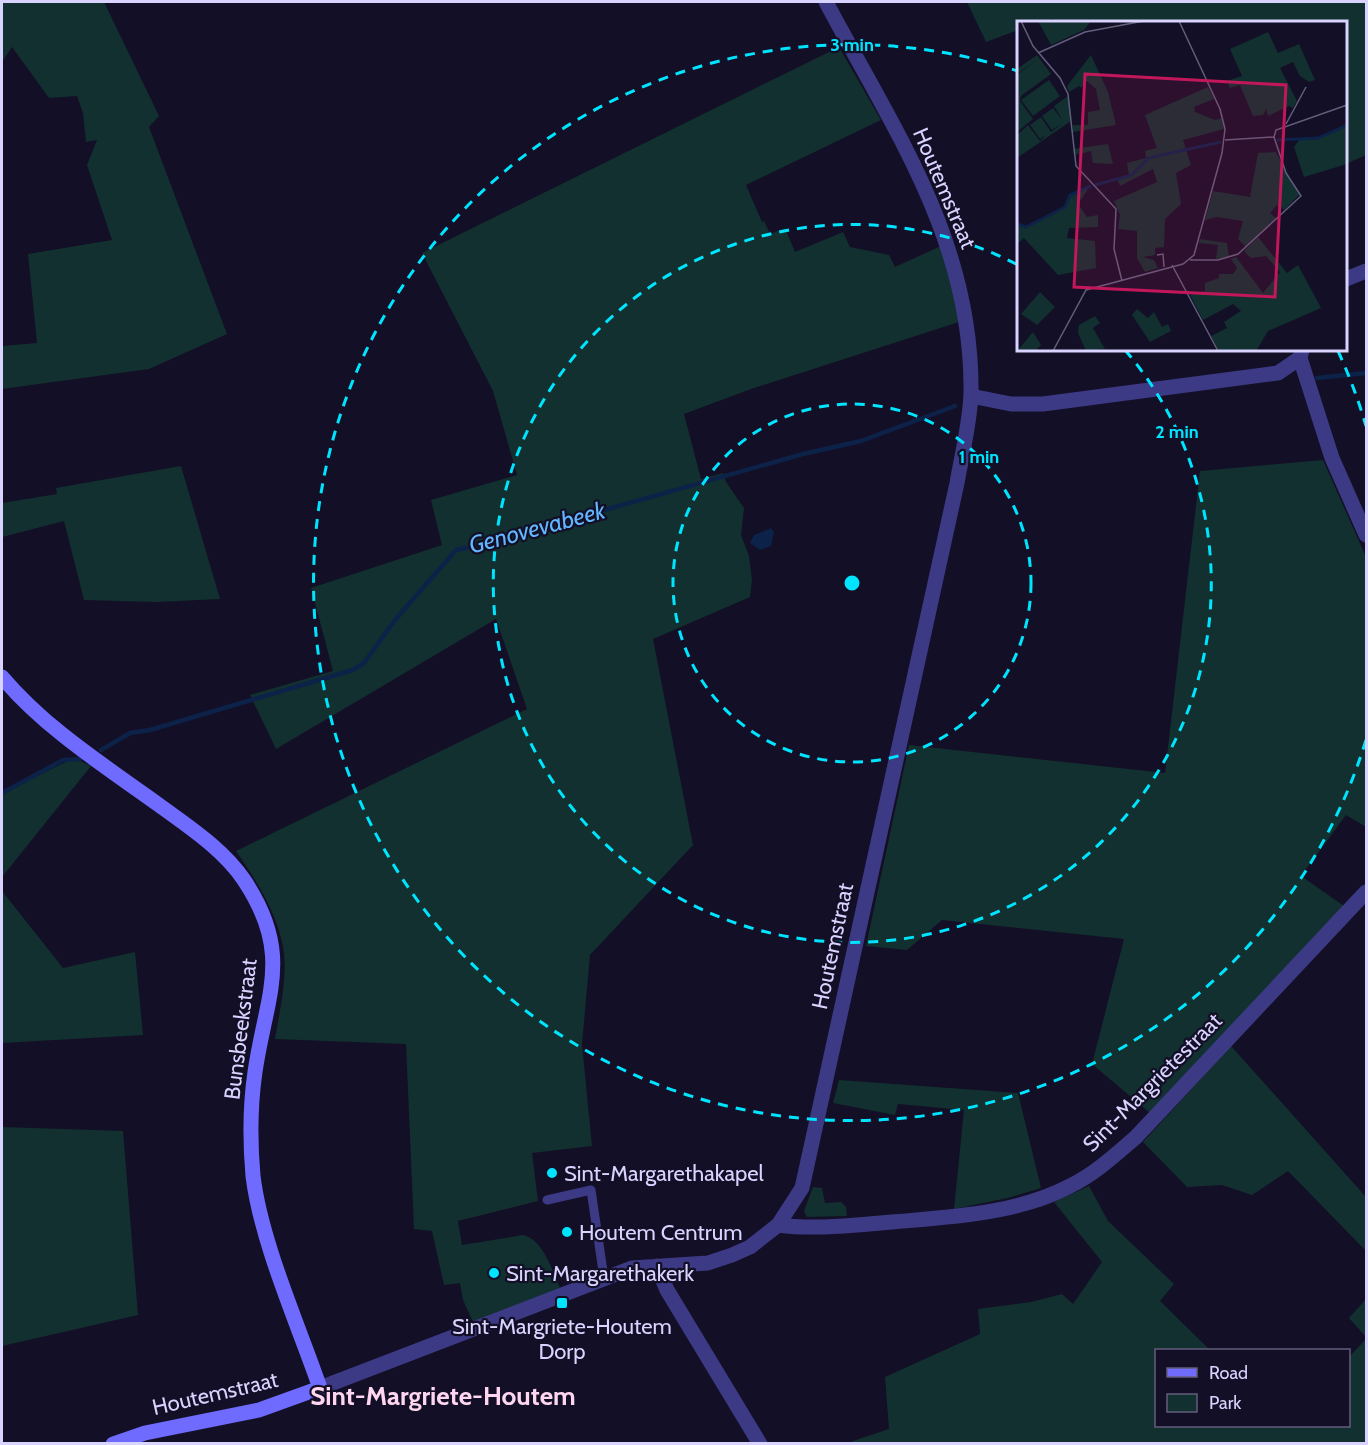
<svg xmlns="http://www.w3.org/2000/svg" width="1368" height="1445" viewBox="0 0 1368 1445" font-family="Cabin,sans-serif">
<rect width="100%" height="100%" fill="#130f26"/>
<path fill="#12302f" d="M 2,2 L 104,2 L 159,116 L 149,127 L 227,334 L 149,369 L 2,389 L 2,346 L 37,343 L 28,254 L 112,240 L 87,165 L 97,140 L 86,142 L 83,113 L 77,96 L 49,98 L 12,47 L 2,62 Z
M 967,2 L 1366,2 L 1366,155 L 1346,164 L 1346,22 L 1055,22 L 1053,19 L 1041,22 L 1018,22 L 1018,30 L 986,42 Z
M 839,47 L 881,120 L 746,185 L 762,222 L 764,221 L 770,234 L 785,228 L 795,252 L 843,232 L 850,247 L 889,255 L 895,267 L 941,246 L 952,281 L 959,322 L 751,389 L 684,414 L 701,479 L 723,473 L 726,482 L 744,508 L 741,535 L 749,556 L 752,580 L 750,597 L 653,639 L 693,845 L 590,955 L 582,1044 L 592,1146 L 532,1153 L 538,1201 L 458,1221 L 462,1245 L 523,1235 C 543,1239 553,1272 560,1288 L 473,1322 L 463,1300 L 460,1283 L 444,1285 L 432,1231 L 414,1229 L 406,1044 L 275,1039 C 280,1008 289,973 282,942 C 275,909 255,879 236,851 L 527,709 L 496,619 L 276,749 L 250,695 L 333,671 L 311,588 L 442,545 L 431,500 L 517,475 L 493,391 L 422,253 Z
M 1323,460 L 1366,557 L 1366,827 L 1346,815 L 1301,876 L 1344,906 L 1150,1113 L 1092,1064 L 1124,939 L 942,920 L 907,950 L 866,946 L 909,745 L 1165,773 L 1200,471 Z
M 181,466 L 220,599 L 156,602 L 84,600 L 64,521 L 2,537 L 2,503 L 57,494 L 56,488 Z
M 74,758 L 91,766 L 2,877 L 2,793 Z
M 2,891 L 63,968 L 135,952 L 143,1035 L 2,1043 Z
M 1231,1046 L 1366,1197 L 1366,1251 L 1288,1171 L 1252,1195 L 1222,1185 L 1187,1187 L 1143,1142 Z
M 839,1080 L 1018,1093 L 1041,1188 L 1008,1198 L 954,1209 L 964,1110 L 898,1104 L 895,1115 L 833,1103 Z
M 2,1127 L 123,1131 L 138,1315 L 2,1346 Z
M 1089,1186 L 1108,1221 L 1174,1284 L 1160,1301 L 1210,1350 L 1156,1350 L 1156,1426 L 1348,1426 L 1349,1357 L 1366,1339 L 1366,1443 L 847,1443 L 889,1429 L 885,1377 L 980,1334 L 978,1309 L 1031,1302 L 1062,1294 L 1073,1304 L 1102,1262 L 1054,1202 Z
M 813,1187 L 822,1188 L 825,1203 L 841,1202 L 846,1207 L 847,1216 L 807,1217 L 804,1211 Z
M 1366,1299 L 1366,1337 L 1349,1318 Z"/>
<path fill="#0c2248" d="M 771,528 L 774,532 L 771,546 L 760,550 L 750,543 L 754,535 Z"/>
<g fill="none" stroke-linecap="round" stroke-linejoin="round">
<path stroke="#0c2248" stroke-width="4.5" d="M 1317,378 L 1366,373
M 101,750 L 130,733 L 150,730 L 353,670 L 364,663 L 395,620 L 456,550 L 484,544 L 803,454 L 861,441 L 955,406
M 2,793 L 63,760 L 80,759"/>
<path stroke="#3d3a85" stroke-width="9" d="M 547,1200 L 591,1190 L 604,1278"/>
<path stroke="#3d3a85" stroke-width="15" d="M 1346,279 L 1366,271
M 1302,350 L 1300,358 L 1332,458 L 1366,535
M 971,396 L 1011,404 L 1043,404 L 1278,373 L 1300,358
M 778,1225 C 816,1230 853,1225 892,1222 C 950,1217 1017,1214 1070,1186 C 1095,1174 1115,1155 1136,1137 L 1366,892
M 657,1266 L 667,1290 L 760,1444
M 320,1388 L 632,1268 L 708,1263 L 732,1255 L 750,1247 L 778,1225 L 802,1188 L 957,483 C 962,454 970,423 971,393 C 973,242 894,130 826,2"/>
<path stroke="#6f6bff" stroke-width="15" d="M 2,677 C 46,729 105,766 159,805 C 189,827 223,849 244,880 C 294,955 266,995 255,1072 C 250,1106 250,1142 253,1176 C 261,1242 298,1324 320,1388 L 259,1410 L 145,1433 L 113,1444"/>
</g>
<g fill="none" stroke="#00e5ff" stroke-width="3" stroke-dasharray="10 8">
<circle cx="852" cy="583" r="179"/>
<path d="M1125 350A359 359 0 1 1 1018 265"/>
<path d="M1366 740A538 538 0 1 1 1018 71M1338 351A538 538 0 0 1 1366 426"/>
</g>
<g fill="#00e5ff" stroke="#130f26" stroke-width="2">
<circle cx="552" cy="1173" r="6"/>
<circle cx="567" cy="1232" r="6"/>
<circle cx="494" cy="1273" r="6"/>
<rect x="556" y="1297" width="12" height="12" rx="3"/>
</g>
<g text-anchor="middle" stroke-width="4.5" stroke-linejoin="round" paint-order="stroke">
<g font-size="22" fill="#d9d4ff" stroke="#130f26">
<text transform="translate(945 188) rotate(67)" y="8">Houtemstraat</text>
<text transform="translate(832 946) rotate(-78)" y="8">Houtemstraat</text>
<text transform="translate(240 1029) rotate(-83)" y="8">Bunsbeekstraat</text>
<text transform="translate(1152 1082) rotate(-45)" y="8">Sint-Margrietestraat</text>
<text transform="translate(215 1393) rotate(-13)" y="8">Houtemstraat</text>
</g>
<g font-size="22" fill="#d9d4ff" stroke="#130f26" text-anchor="start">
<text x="564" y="1181">Sint-Margarethakapel</text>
<text x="579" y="1240">Houtem Centrum</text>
<text x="506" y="1281">Sint-Margarethakerk</text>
<text x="562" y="1334" text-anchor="middle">Sint-Margriete-Houtem<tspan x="562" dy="25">Dorp</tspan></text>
</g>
<g font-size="24" font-style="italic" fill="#62b6ff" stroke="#130f26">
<text transform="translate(537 528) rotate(-15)" y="8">Genovevabeek</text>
</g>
<g font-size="26" font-weight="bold" fill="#ffd6f0" stroke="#130f26">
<text x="443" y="1405">Sint-Margriete-Houtem</text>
</g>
</g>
<g transform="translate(1017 21)">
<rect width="330" height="330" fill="#130f26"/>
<path d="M 21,0 L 74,0 L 67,9 L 34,24 ZM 251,11 L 261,32 L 282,23 L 298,59 L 292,61 L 283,55 L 276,41 L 263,47 L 280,80 L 276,87 L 272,85 L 251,95 L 249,88 L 246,94 L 236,95 L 223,64 L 213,67 L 210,60 L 225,55 L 213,28 ZM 20,34 L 34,53 L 4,75 L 3,80 L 16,98 L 0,111 L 0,54 L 21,38 L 0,53 L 0,48 ZM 74,34 L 91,71 L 99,104 L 56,111 L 56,104 L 71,104 L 71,91 L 83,89 L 79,68 L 70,60 L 64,67 L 62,65 L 52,71 L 50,65 ZM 32,59 L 43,75 L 16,95 L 4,79 ZM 191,66 L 197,78 L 177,86 L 178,91 L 198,99 L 205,97 L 207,108 L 166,119 L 174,144 L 159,152 L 164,183 L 148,198 L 147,226 L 138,227 L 138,234 L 126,236 L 137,239 L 141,247 L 128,251 L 120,237 L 120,210 L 101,208 L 103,194 L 97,180 L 140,161 L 136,148 L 103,165 L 100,157 L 112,154 L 110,142 L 129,137 L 128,130 L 140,127 L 128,94 ZM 51,75 L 54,100 L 0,137 L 0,114 L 11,104 L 23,120 L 29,114 L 23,118 L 13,104 L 24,96 L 34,111 L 46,102 L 35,109 L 25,95 L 36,87 L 46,100 L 37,85 ZM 330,105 L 330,143 L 287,156 L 277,126 L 283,118 L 302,118 ZM 91,123 L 96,143 L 76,142 L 74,130 L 57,134 L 56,128 ZM 259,131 L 282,174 L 267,189 L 260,184 L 253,192 L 259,197 L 229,226 L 221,218 L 226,200 L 200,196 L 188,199 L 196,170 L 233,176 L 241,132 ZM 73,165 L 61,183 L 70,196 L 81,194 L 81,206 L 52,207 L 50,217 L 78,220 L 79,247 L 41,254 L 7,217 L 0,223 L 0,203 L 9,206 L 50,184 L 52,174 ZM 241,216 L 270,252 L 281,244 L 304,287 L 251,310 L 239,330 L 202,330 L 194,315 L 210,307 L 207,301 L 224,290 L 216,283 L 186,299 L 173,274 L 188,270 L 188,262 L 202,257 L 202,253 L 216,253 L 220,247 L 214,238 L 219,236 L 246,272 L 263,251 L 249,235 L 234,237 L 227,230 ZM 183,218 L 210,222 L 212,236 L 199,238 L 201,224 L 182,222 ZM 23,271 L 38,286 L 20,304 L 4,293 ZM 120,288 L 131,297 L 137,291 L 145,306 L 151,303 L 154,310 L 133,321 L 115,294 ZM 78,295 L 83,302 L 76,307 L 88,328 L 69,330 L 61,312 L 62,304 ZM 16,311 L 24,324 L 18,330 L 0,330 Z" fill="#12302f"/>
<path fill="none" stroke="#0c2248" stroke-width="3" d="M 260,119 L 301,117 L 330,104M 78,164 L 115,154 L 131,137 L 204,121M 0,203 L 9,206 L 48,186 L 53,174 L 74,165"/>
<path fill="none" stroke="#625e7d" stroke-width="1.5" d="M 4,0 L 16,25 L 43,57 L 51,73 L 59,145 L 99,188 L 97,228 L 105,260M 21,32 L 68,11 L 127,0M 269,103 L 289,66M 208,119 L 257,116M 140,234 L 146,233 L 147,246M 173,239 L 201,239 L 221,233 L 284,175 L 269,152 L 257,116 L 259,109 L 330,84M 155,244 L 201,330M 36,330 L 69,269 L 166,243 L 177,234 L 205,132 L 208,108 L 203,88 L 162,0"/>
<path fill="#c2185b" fill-opacity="0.15" stroke="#c2185b" stroke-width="3" d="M 68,53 L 269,64 L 258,276 L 57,266 Z"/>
<rect width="330" height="330" fill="none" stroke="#d9d4ff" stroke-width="3"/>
</g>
<circle cx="852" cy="583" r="9" fill="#00e5ff" stroke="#130f26" stroke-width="3"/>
<g font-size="18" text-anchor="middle" font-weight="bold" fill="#00e5ff" stroke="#130f26" stroke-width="4.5" stroke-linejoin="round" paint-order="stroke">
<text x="852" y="51">3 min</text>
<text x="1177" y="438">2 min</text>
<text x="979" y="463">1 min</text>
</g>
<rect width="1368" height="1445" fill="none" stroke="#d9d4ff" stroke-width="6"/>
<rect x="1155" y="1349" width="195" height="78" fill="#130f26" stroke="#625e7d" stroke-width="1.5"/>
<rect x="1167" y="1368" width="30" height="9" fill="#6f6bff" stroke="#625e7d" stroke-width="1.5"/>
<text x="1209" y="1379" font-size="18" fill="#d9d4ff">Road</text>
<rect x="1167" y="1394" width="30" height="18" fill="#12302f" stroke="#625e7d" stroke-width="1.5"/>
<text x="1209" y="1409" font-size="18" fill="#d9d4ff">Park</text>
</svg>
